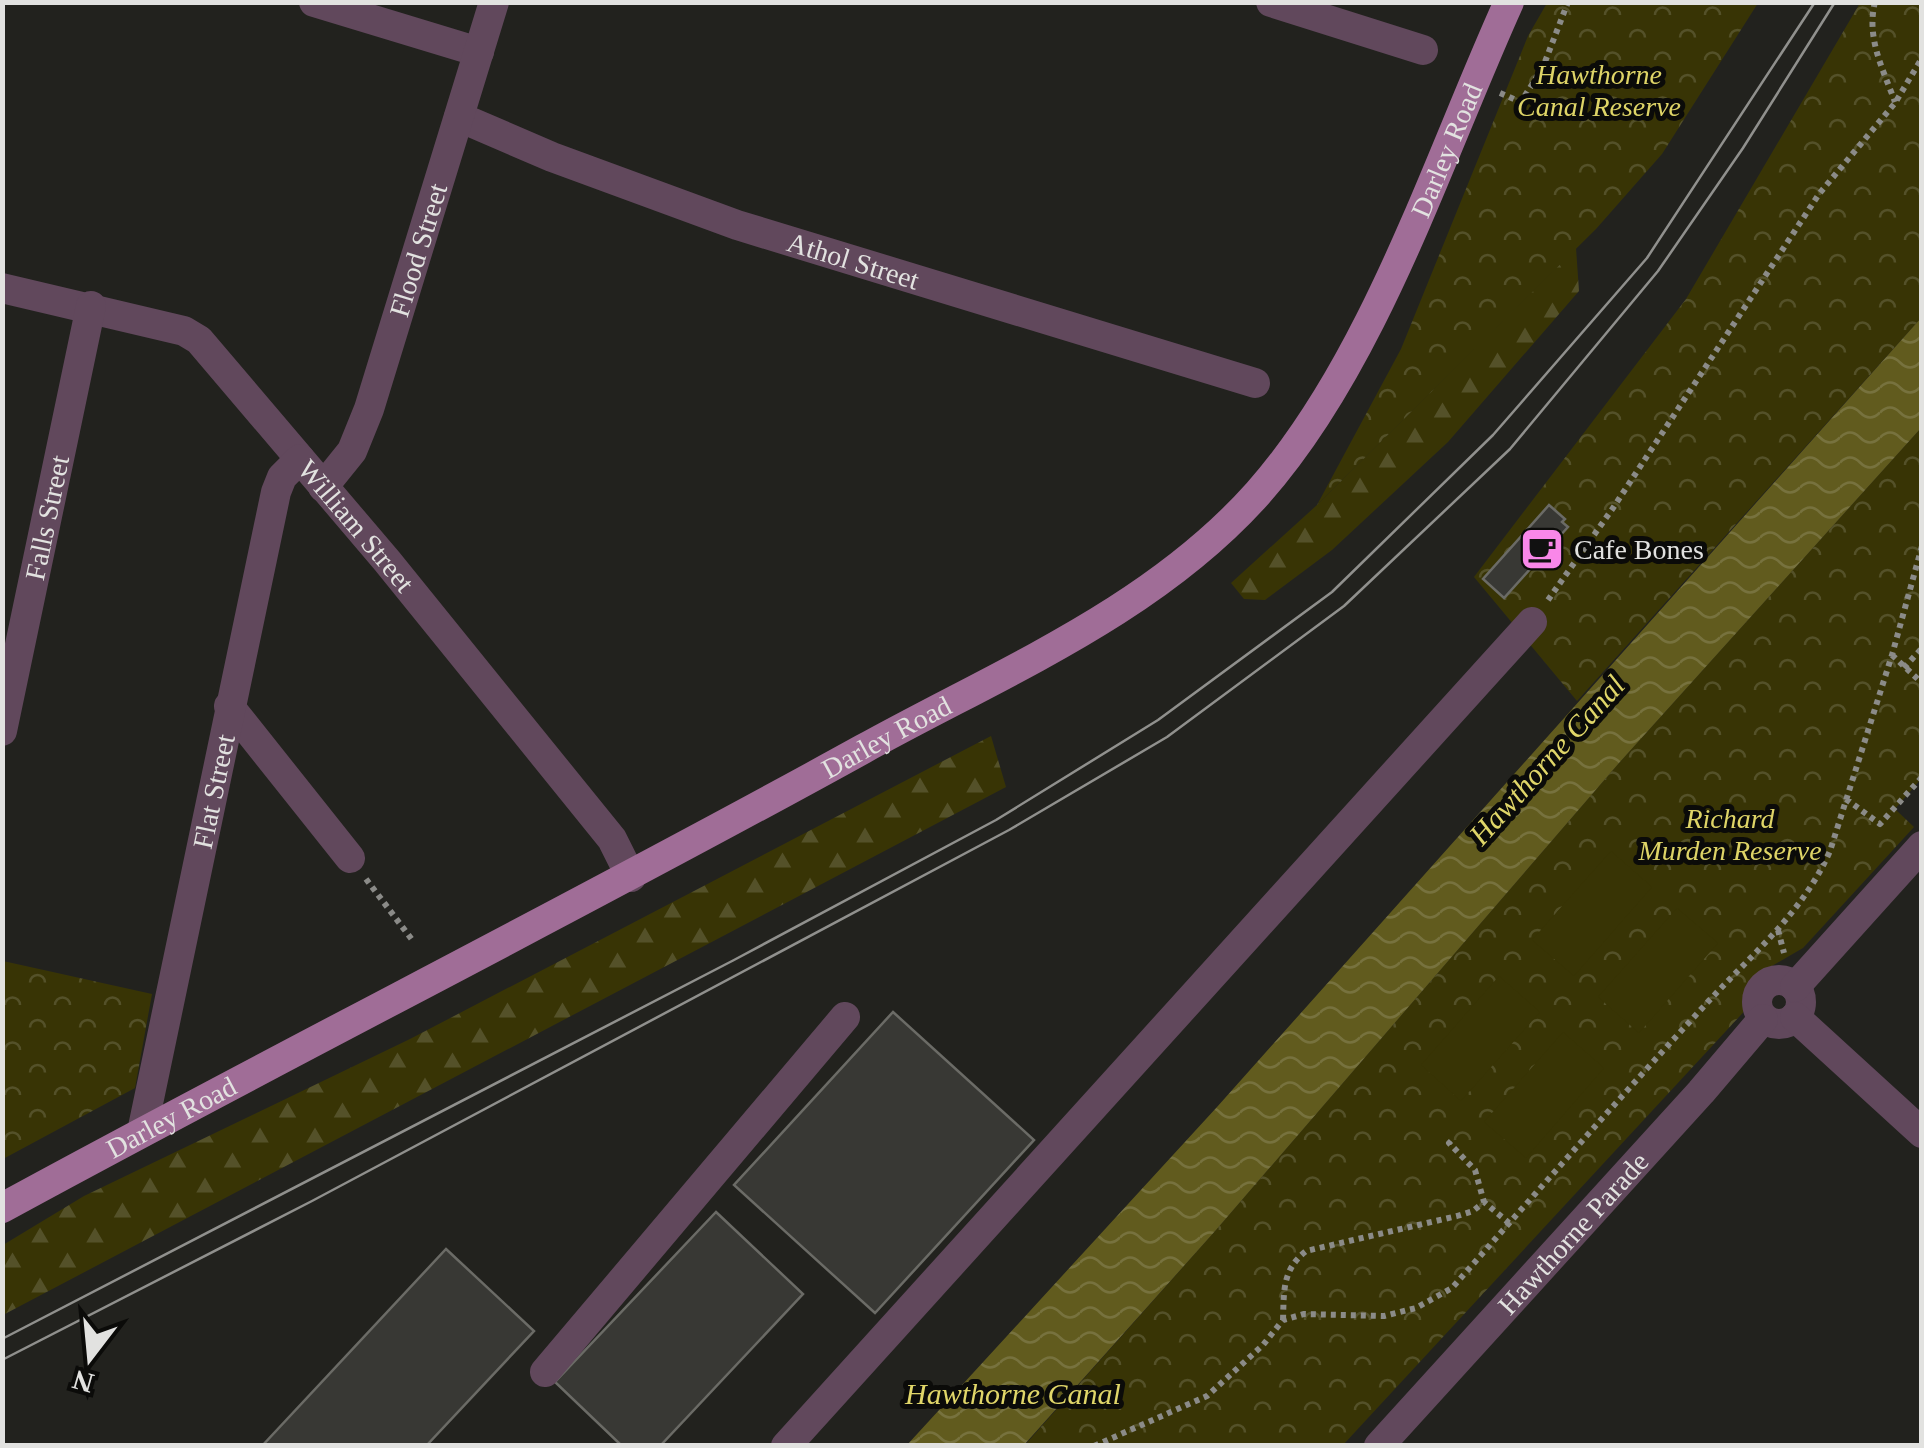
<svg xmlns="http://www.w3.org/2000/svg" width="1924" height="1448" viewBox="0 0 1924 1448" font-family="Georgia,serif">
<defs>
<pattern id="forest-firs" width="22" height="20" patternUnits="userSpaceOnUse" patternTransform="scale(2.5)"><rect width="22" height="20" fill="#383405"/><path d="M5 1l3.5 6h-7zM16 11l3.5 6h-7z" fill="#545129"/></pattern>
<pattern id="park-crowns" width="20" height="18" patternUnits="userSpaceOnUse" patternTransform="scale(2.5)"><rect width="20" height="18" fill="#383405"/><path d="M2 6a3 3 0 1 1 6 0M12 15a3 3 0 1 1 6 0" fill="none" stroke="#545129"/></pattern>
<pattern id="water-waves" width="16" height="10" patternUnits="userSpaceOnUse" patternTransform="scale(2.5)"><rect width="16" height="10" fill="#615b1e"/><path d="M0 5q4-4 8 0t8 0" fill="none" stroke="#77723e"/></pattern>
</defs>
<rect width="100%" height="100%" fill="#22221e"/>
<path fill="url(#forest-firs)" d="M 1576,248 L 1579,291 L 1448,442 L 1332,550 L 1265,600 L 1244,599 L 1231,583 L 1317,505 Z
M 991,736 L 1006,787 L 3,1315 L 3,1245 L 84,1196 L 410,1039 Z"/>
<path fill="url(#park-crowns)" d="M 1547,3 L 1758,3 L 1662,154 L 1596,229 L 1317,505 L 1401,349 L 1528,36 Z
M 1860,3 L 1921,3 L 1921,318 L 1577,701 L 1474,577 L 1686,299 Z
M 1921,428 L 1921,779 L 1895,809 L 1914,827 L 1803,948 L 1765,970 L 1751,1004 L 1343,1445 L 1024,1446 L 1216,1230 L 1619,763 Z
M 3,961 L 152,994 L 135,1088 L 3,1159 Z"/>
<path fill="#383405" d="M 1611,851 L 1652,887 L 1574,976 L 1532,940 Z
M 1677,908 L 1718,943 L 1639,1033 L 1598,997 Z
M 1499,976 L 1540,1012 L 1461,1101 L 1421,1065 Z
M 1563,1032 L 1604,1068 L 1526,1158 L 1484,1122 Z"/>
<path fill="url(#water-waves)" d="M 1921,318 L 1921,428 L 1619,763 L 1216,1230 L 1024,1445 L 907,1445 L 1217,1107 Z"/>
<path fill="#383834" stroke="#6b6b66" stroke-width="2.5" d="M 1549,505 L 1565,519 L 1562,522 L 1568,527 L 1504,598 L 1483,579 Z
M 893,1012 L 1034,1140 L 875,1313 L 734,1185 Z
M 716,1212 L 803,1294 L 660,1446 L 622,1446 L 555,1382 Z
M 446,1249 L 534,1331 L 426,1446 L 262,1446 Z"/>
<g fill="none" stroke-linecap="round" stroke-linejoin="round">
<path stroke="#8b8b88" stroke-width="6" stroke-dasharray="5 5" stroke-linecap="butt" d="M 1875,2 C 1866,38 1883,69 1895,102
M 1500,93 L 1521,102 L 1543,67 L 1568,2
M 1548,600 L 1613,508 L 1819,194 L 1895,103 L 1922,58
M 1892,655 L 1922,683
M 1904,668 L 1922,648
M 1846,799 L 1880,824 L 1922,777
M 366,879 L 413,941
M 1778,930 L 1784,953
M 1451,1141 L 1449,1143 L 1475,1170 L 1484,1202
M 1283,1320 C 1284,1291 1282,1270 1306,1251 L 1457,1216 L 1473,1211 L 1484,1202 L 1509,1223
M 1094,1446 L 1207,1396 L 1263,1345 L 1283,1320 L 1304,1314 L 1384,1316 L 1416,1308 L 1452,1288 C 1536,1193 1620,1097 1706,1004 C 1751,955 1803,913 1830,851 L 1892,655 L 1922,546"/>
<g stroke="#61485c" stroke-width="30">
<path d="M 314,2 L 479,52"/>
<path d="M 1271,2 L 1423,50"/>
<path id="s1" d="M 459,117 L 552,157 L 737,225 L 1255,383"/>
<path id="s2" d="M 2,288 L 184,331 L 199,340 L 387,561 L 612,839 L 631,877"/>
<path id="s3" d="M 323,487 L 352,451 L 369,409 L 494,2"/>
<path d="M 229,706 L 350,858"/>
<path id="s4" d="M 2,731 L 91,306"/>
<circle cx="1779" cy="1002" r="22"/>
<path d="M 1795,987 L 1922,846"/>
<path d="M 1795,1017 L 1922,1133"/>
<path id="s5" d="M 142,1132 L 276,492 L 282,477 L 300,459"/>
<path d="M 545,1372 L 845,1017"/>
<path d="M 786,1446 L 1532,622"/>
<path id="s6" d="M 1379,1446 L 1701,1092 L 1763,1019"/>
</g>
<path stroke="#a06d97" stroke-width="30" id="s7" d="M 2,1208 C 288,1052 579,906 863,749 C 1000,673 1152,612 1258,493 C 1374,362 1437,161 1509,2"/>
<path stroke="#90908d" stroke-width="2.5" d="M 2,1339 L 734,960 L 996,820 L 1158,720 L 1332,592 L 1493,435 L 1647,258 L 1815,2
M 2,1360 L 312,1201 L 1009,830 L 1167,737 L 1344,606 L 1510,449 L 1658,271 L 1743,148 L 1835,2"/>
</g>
<defs>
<g id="cafe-square" transform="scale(2.25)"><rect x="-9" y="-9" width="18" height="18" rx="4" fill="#f987e9" stroke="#0b0b09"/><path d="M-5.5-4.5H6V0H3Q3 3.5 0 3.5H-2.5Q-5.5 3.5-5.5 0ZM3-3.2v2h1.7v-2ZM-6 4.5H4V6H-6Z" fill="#111"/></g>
</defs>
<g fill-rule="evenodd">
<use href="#cafe-square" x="1542" y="549"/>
</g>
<g text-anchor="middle" stroke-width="10" stroke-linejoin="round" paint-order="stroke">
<g font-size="28" font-style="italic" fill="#ded467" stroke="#0b0b09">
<text x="1599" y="84">Hawthorne<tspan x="1599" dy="32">Canal Reserve</tspan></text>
<text x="1730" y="828">Richard<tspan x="1730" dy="32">Murden Reserve</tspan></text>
</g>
<g font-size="28" fill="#e2e2e0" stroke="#0b0b09">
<text dy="10" stroke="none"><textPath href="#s7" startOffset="1842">Darley Road</textPath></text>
<text dy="10" stroke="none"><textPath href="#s3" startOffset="258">Flood Street</textPath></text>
<text dy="10" stroke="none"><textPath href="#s1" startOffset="420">Athol Street</textPath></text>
<text dy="10" stroke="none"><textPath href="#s4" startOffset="218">Falls Street</textPath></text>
<text dy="10" stroke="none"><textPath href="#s2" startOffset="448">William Street</textPath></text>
<text dy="10" stroke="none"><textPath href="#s7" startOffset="1002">Darley Road</textPath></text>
<text dy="10" stroke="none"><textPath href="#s5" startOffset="348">Flat Street</textPath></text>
<text dy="10" stroke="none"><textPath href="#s7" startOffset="192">Darley Road</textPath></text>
<text dy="10" stroke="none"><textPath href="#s6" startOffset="288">Hawthorne Parade</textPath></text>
</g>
<g font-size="28" fill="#e2e2e0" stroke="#0b0b09" text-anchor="start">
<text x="1574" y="559">Cafe Bones</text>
</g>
<g font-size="30" font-style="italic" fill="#e0d669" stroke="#0b0b09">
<text transform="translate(1547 760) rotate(-48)" y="10">Hawthorne Canal</text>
<text x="1013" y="1404">Hawthorne Canal</text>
</g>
</g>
<rect width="1924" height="1448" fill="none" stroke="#e2e2e0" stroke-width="10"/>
<g transform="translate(90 1358) rotate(196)" stroke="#0b0b09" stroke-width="8" paint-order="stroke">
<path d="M0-8L18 38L0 25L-18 38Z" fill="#e2e2e0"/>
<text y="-15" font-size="28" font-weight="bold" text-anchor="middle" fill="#e2e2e0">N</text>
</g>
</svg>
